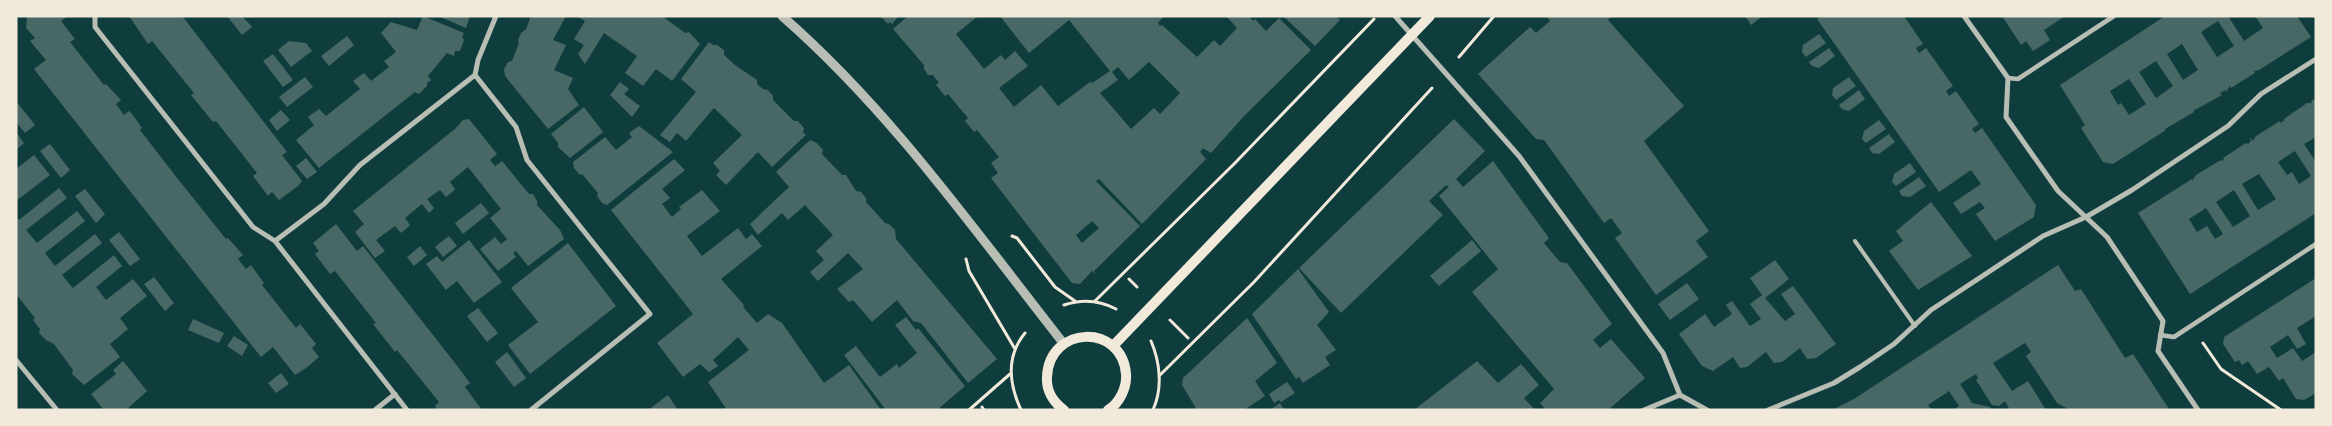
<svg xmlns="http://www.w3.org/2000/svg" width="2332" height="426" viewBox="0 0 2332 426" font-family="Lato,sans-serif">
<rect width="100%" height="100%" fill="#0f3d3e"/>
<path fill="#486865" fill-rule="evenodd" d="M 27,16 L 68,16 L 61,21 L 75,39 L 70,42 L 104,85 L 106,84 L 121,100 L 116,104 L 124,115 L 129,111 L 132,114 L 142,128 L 140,130 L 174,174 L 226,239 L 228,238 L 243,255 L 238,259 L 246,269 L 251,265 L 264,283 L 262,285 L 296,328 L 300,324 L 316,344 L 312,348 L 319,357 L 306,368 L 295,375 L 273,347 L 261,357 L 167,238 L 34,69 L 46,60 L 30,41 L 35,38 L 26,28 Z
M 129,16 L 183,17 L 287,152 L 282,155 L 302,181 L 298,186 L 279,200 L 272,192 L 268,196 L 253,176 L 257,173 L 216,121 L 213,122 L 191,95 L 194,93 L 152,41 L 148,44 Z
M 227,16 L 242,16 L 252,27 L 242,35 Z
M 423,16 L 464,33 L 462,37 L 464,40 L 460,51 L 455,51 L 454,56 L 447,53 L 428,76 L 431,80 L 427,83 L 427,86 L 419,94 L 415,92 L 319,168 L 296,140 L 314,125 L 308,117 L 319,109 L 326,116 L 360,89 L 353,81 L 364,73 L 371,81 L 389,67 L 384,61 L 396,52 L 381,33 L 391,22 L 417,30 Z
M 438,16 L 470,16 L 466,28 Z
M 531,16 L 566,16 L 553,40 L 566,45 L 554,70 L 573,78 L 568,89 L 579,105 L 548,129 L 505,76 L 504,69 L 508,62 L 512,61 L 519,43 L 518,40 L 521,33 L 526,29 Z
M 576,16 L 662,16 L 685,33 L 689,32 L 700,44 L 672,81 L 656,69 L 643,86 L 625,73 L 637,56 L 604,33 L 585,64 L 578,54 L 584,45 L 574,39 L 585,21 Z
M 880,16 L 899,16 L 892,24 L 890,22 L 888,24 Z
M 908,16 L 978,16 L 956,34 L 984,69 L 1001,55 L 1005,60 L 1015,51 L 1028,66 L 999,88 L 1014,107 L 1041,85 L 1058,106 L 1090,82 L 1092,83 L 1110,71 L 1069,20 L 1029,53 L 1000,16 L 1164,16 L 1158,23 L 1160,26 L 1162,25 L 1197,57 L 1214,40 L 1220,46 L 1237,28 L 1226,16 L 1249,16 L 1253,21 L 1255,19 L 1266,31 L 1279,18 L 1311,50 L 1244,116 L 1211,153 L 1203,148 L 1200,152 L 1206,159 L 1142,224 L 1099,179 L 1096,181 L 1140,226 L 1094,271 L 1096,274 L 1092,271 L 1080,284 L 1072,283 L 991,178 L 998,173 L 991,163 L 999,157 L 977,130 L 974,132 L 965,121 L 968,118 L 948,94 L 945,96 L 936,85 L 939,82 L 936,79 L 933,75 L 928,75 L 924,69 L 924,65 L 893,29 ZM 1149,62 L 1180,93 L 1160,114 L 1154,108 L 1131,129 L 1100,93 L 1118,80 L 1112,72 L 1118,67 L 1129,80 ZM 1092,221 L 1099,228 L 1082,243 L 1076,235 Z
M 1283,16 L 1336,16 L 1340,20 L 1315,46 Z
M 1546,16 L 1611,16 L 1608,20 L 1684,106 L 1644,141 L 1709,231 L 1696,241 L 1708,257 L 1656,295 L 1615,238 L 1622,233 L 1611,218 L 1604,223 L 1544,140 L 1536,139 L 1478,74 L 1530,27 L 1536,33 L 1550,21 Z
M 1745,16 L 1763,16 L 1751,25 Z
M 1822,16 L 1904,16 L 1923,44 L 1916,48 L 1919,53 L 1926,48 L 1953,86 L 1946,91 L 1949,96 L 1956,91 L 1979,124 L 1972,129 L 1975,133 L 1982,128 L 2036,205 L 2034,217 L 1995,241 L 1976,214 L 1985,208 L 1980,202 L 1961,214 L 1953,203 L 1981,184 L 1971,170 L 1939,192 L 1817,19 Z
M 2002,16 L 2065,16 L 2044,30 L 2050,40 L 2033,51 L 2026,41 L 2021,45 Z
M 2165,16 L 2228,16 L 2244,41 L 2263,28 L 2255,16 L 2297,16 L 2311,37 L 2259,70 L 2254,71 L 2255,73 L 2250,76 L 2231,88 L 2230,86 L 2226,92 L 2225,90 L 2220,93 L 2222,95 L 2193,111 L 2194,112 L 2165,129 L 2166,130 L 2113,164 L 2103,162 L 2081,128 L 2085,125 L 2060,85 ZM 2218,21 L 2234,46 L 2217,57 L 2201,32 ZM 2182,44 L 2198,70 L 2183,80 L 2167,54 ZM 2156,61 L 2173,86 L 2156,98 L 2139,72 ZM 2129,79 L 2146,104 L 2129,115 L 2121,103 L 2118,105 L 2110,91 Z
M 1819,34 L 1826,43 L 1806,57 L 1802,52 L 1803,45 Z
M 347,36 L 354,45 L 329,66 L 321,56 Z
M 289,41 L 306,43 L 312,51 L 291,67 L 278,50 Z
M 709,42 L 713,45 L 717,45 L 724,50 L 724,55 L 735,65 L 757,80 L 757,84 L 763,89 L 768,90 L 773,96 L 773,100 L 794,121 L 798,121 L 804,128 L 803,132 L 806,135 L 772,167 L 758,152 L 726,185 L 716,175 L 720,171 L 713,163 L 742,135 L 714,108 L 686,141 L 677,133 L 670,142 L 660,135 L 696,92 L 681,79 Z
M 1829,48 L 1835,56 L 1819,68 L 1812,66 L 1809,62 Z
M 273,54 L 293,80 L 283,87 L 263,61 Z
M 305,77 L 313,87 L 287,107 L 279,97 Z
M 1849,77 L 1856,86 L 1836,100 L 1832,95 L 1833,88 Z
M 620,82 L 629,89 L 624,94 L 640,106 L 632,117 L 610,95 Z
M 1859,90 L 1865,99 L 1849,111 L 1842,109 L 1839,105 Z
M 2316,98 L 2316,137 L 2304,144 L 2316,162 L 2316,213 L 2190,294 L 2138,213 L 2192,179 L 2192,181 L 2196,175 L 2219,161 L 2224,160 L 2223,158 L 2246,143 L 2248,144 L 2251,141 L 2250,137 L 2253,141 L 2256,136 L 2280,121 L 2280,123 L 2285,120 L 2284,119 L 2307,103 L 2312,103 L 2311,101 ZM 2295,151 L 2311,176 L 2299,184 L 2292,172 L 2287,175 L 2278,162 ZM 2259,174 L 2276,199 L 2258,210 L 2242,184 ZM 2234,190 L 2250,216 L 2233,227 L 2216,202 ZM 2206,208 L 2223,234 L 2215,239 L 2207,226 L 2197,232 L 2189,219 Z
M 16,101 L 35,125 L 25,133 L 16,122 Z
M 584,107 L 603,132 L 570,158 L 558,147 L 558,143 L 551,134 Z
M 281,110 L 290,120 L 277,131 L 269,120 Z
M 469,119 L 497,154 L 490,160 L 495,166 L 502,161 L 529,194 L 533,194 L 537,201 L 537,205 L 560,230 L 564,239 L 528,266 L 516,251 L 513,253 L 516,257 L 498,271 L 480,249 L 495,237 L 501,244 L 507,239 L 490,218 L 501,209 L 468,167 L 450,182 L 455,189 L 451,193 L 446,197 L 440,190 L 427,199 L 434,208 L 429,213 L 422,204 L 405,218 L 410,225 L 406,229 L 401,233 L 395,226 L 376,240 L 385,251 L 375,258 L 355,232 L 364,224 L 353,211 L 456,128 L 463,120 Z
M 1454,119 L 1485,151 L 1456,179 L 1463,187 L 1493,161 L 1549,238 L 1544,243 L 1560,262 L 1567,263 L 1612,324 L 1593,340 L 1600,348 L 1611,339 L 1645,378 L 1608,410 L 1546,410 L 1540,403 L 1554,389 L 1472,292 L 1498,269 L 1439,196 L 1449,187 L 1446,185 L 1429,201 L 1443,215 L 1341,313 L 1299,268 Z
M 1879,120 L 1886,129 L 1866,143 L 1862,139 L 1864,131 Z
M 639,126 L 673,152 L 607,205 L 602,203 L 597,196 L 598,193 L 583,175 L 579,174 L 574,168 L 573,162 L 605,137 L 616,150 L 632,137 L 629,133 Z
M 16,132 L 24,143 L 16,150 Z
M 1889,134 L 1895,142 L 1879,154 L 1872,153 L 1869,148 Z
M 810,140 L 817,143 L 823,150 L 822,154 L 842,175 L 846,175 L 856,191 L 861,192 L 866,198 L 866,202 L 885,223 L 889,224 L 895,230 L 896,239 L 997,359 L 968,383 L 921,323 L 913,321 L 897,300 L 872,322 L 853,300 L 849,302 L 837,289 L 863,269 L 848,253 L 818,281 L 810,272 L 824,260 L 816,251 L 833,235 L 805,205 L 788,220 L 782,213 L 758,235 L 750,224 L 789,187 L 776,172 Z
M 50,144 L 70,170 L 61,178 L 40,151 Z
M 34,155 L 50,175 L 16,201 L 16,169 Z
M 306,158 L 317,172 L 307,179 L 296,166 Z
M 674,159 L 685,170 L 662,189 L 670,198 L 662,204 L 672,217 L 681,209 L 679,207 L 702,190 L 720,211 L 687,236 L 702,256 L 738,228 L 746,239 L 752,234 L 762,246 L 721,279 L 744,305 L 743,307 L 757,323 L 768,314 L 782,323 L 824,383 L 849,365 L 881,410 L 727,410 L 708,382 L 749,350 L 738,337 L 713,360 L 718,366 L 709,372 L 700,364 L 683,377 L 657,343 L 693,314 L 611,210 Z
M 1910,163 L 1916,172 L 1896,186 L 1892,182 L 1894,174 Z
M 1919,177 L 1926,186 L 1910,197 L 1902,196 L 1899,191 Z
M 59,188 L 67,198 L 26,230 L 37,243 L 77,211 L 85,221 L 45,253 L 55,266 L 95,234 L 102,243 L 62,275 L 73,288 L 114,255 L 122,266 L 96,287 L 106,300 L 133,279 L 147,296 L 120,318 L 128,329 L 110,344 L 120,357 L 84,385 L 72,374 L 73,370 L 54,344 L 46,340 L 39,333 L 40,329 L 33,320 L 35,318 L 16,294 L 16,217 L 19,220 Z
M 85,189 L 105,214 L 96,223 L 75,196 Z
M 1931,202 L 1972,256 L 1918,290 L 1889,251 L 1903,241 L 1896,231 Z
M 481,203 L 489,213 L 463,234 L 455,223 Z
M 336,224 L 357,251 L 363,246 L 455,363 L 470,383 L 465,387 L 482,410 L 438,410 L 435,406 L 439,402 L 397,350 L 395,352 L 373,324 L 376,323 L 335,271 L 330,274 L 315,254 L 319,251 L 313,243 Z
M 119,232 L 140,259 L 130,266 L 109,240 Z
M 449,236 L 457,246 L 443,257 L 435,247 Z
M 469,240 L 502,282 L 474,303 L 457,281 L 446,290 L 426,264 L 437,256 L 442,262 Z
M 1472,240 L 1481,251 L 1439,286 L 1430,276 Z
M 568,243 L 616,306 L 530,374 L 508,345 L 538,322 L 511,288 Z
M 420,246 L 427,255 L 414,266 L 407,257 Z
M 1775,260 L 1789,279 L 1765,298 L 1785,321 L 1795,314 L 1781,294 L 1793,286 L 1836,344 L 1816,358 L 1807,359 L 1800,348 L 1782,362 L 1774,363 L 1766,352 L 1747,367 L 1740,368 L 1733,357 L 1713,371 L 1702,366 L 1679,334 L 1705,314 L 1714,327 L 1732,314 L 1726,305 L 1732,301 L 1750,326 L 1761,319 L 1750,304 L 1762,295 L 1750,278 Z
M 2058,265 L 2075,291 L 2081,289 L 2125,358 L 2133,354 L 2169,409 L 2070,410 L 2057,403 L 2026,356 L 2031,352 L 2025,343 L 1993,363 L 2012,391 L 2028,381 L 2046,410 L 2010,410 L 2005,401 L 1999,406 L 1992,405 L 1976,380 L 1978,378 L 1976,374 L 1960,384 L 1972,403 L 1990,407 L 1991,410 L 1953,410 L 1959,406 L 1949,391 L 1928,405 L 1932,410 L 1832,410 L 1854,399 Z
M 1298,269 L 1329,312 L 1317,325 L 1336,350 L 1325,357 L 1330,365 L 1303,383 L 1299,377 L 1296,379 L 1252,314 Z
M 154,277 L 174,303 L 165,311 L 144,284 Z
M 2316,278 L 2316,316 L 2297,328 L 2306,344 L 2297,349 L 2288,335 L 2270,347 L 2277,358 L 2293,348 L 2302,361 L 2316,352 L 2316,393 L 2304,400 L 2296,399 L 2283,378 L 2279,381 L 2269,367 L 2257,374 L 2248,361 L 2242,365 L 2239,360 L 2235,362 L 2223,344 L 2224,337 Z
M 1687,283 L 1699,299 L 1670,320 L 1658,304 Z
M 478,308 L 498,333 L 487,342 L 467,316 Z
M 906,317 L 916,330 L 918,328 L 965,386 L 937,410 L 886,410 L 844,355 L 856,346 L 880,377 L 897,364 L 899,368 L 917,353 L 895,325 Z
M 1247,318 L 1277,363 L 1255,381 L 1265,396 L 1244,410 L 1197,410 L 1182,385 L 1183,378 Z
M 193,319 L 224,333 L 219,343 L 188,330 Z
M 234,336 L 248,345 L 242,356 L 227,346 Z
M 507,352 L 526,378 L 514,387 L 495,362 Z
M 123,361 L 147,391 L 126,410 L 104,410 L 91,394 L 116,374 L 113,370 Z
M 1477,361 L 1498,383 L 1521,364 L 1539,385 L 1524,398 L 1535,410 L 1414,410 Z
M 281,373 L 289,384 L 276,393 L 268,383 Z
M 1287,382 L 1295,393 L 1281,402 L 1279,400 L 1274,403 L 1269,394 Z
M 668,395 L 678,410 L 648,410 Z
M 1280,403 L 1284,410 L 1270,410 Z"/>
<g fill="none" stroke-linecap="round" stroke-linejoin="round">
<path stroke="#f1e9da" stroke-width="3" d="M 1459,57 L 1494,16
M 1012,236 L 1017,238 L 1055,287 L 1075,301
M 966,259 L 969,271 L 1015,349
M 1129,279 L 1137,287
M 1095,301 L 1235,163 L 1374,19
M 1064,305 C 1082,299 1099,300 1116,309
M 1170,320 L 1188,338
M 1151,341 C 1160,362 1163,388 1153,410
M 2203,343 L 2221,369 L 2281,410
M 1159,376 L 1254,282 L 1432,88
M 982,407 L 984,410
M 969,410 L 1010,374
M 1021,410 C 1009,384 1006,356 1025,333"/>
<path stroke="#b8beb3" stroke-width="4" d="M 1855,241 L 1915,326"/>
<path stroke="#b8beb3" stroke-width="4.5" d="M 2008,78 L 2018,79 L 2114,16
M 2160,335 L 2174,337 L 2316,244"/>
<path stroke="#b8beb3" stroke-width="5" d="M 95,16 L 95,27 L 253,227 L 275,241 L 407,410
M 1395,16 L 1519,156 L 1663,353 L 1680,395
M 1964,16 L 2008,78 L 2006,117 L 2058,191 L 2107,237 L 2163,321 L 2158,351 L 2198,410
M 475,75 L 516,127 L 527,160 L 650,314 L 531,410
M 275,241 L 324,204 L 360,165 L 475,75 L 478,60 L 496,16
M 16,360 L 57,410
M 375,410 L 395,394
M 1644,410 L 1680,395 L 1707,410
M 1768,410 L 1834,383 L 1860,367 L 1894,344 L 1931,310 L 2043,236 L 2086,217 L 2132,190 L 2228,126 L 2261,94 L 2316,59"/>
<path stroke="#b8beb3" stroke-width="9" d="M 782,16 C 891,111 975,231 1064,344"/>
<path stroke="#f1e9da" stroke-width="10" d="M 1113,346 L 1430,16
M 1064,410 C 1053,402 1046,390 1047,377 C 1049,325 1122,323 1126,374 C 1127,387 1120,403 1108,410"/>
</g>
<rect width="2332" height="426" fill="none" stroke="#f1e9da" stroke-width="35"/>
</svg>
